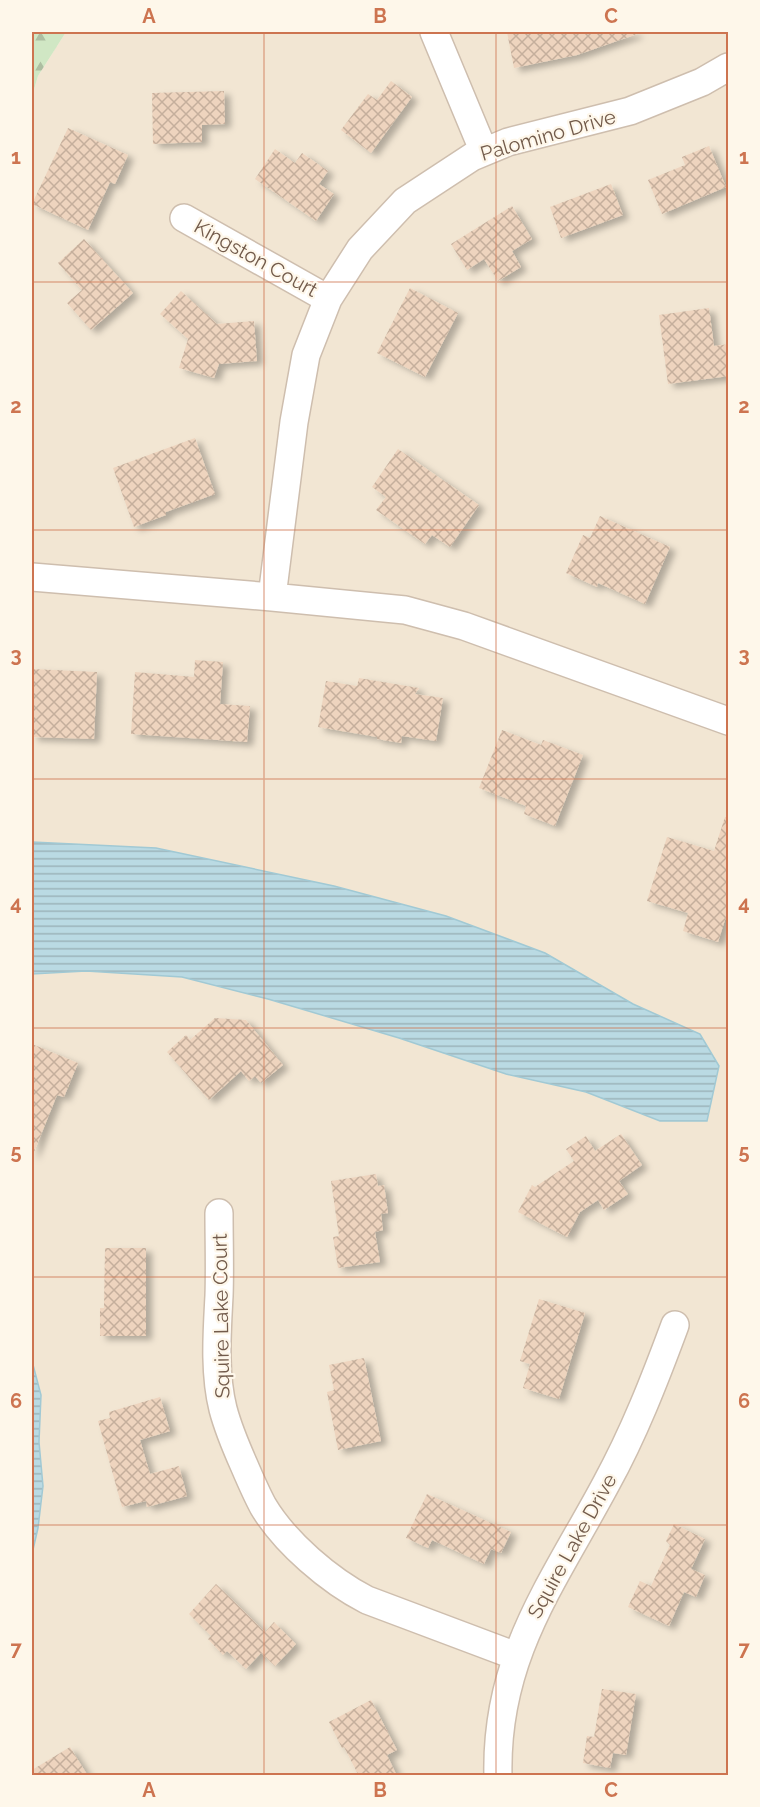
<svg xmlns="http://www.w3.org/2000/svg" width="760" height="1807" viewBox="0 0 760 1807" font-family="Raleway,sans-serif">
<defs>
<pattern id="forest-firs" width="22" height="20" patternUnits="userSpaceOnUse" patternTransform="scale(1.5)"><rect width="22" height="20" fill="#d0e7c4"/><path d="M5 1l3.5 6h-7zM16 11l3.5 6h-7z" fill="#adbea1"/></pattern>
<pattern id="water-rules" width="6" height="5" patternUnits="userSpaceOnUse" patternTransform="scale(1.5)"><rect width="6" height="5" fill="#badae3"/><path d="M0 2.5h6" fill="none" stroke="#9cb4ba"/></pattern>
<pattern id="building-cross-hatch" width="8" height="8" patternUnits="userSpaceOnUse" patternTransform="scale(1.5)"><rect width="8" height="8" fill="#eed4be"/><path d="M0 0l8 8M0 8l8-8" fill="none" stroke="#c5af9c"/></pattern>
<filter id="shadow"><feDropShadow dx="6" dy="4" stdDeviation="3" flood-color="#0004"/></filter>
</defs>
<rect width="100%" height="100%" fill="#fbf3e4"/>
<path fill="#f2e6d3" d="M 66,32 L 728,32 L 728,1775 L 32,1776 L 32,96 L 38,76 Z"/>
<path fill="url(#forest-firs)" d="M 32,32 L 66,32 L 38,76 L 32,96 Z"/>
<path fill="url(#water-rules)" stroke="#a1c9d4" stroke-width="1.5" d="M 32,842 L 156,848 L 334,886 L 446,916 L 545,953 L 633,1004 L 700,1034 L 719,1066 L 707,1121 L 660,1121 L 586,1092 L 506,1074 L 399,1038 L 268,999 L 182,977 L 86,971 L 32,974 Z
M 32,1361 L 41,1395 L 39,1442 L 43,1486 L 38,1528 L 32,1554 Z"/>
<path fill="url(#building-cross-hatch)" filter="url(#shadow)" d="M 507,32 L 636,32 L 637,34 L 577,55 L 514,68 Z
M 391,81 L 412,97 L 371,153 L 341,130 L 368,94 L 377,100 Z
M 224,91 L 225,124 L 202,125 L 202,142 L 153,144 L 152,93 Z
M 68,128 L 128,155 L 115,184 L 110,182 L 88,230 L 32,204 Z
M 709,146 L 726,187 L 662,214 L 648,180 L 685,165 L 682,157 Z
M 275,149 L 295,163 L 302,153 L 328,171 L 319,184 L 334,194 L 316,221 L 255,179 Z
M 611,184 L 623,215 L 561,238 L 550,207 Z
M 512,206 L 532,239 L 512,251 L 521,267 L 498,281 L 484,259 L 467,270 L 451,244 Z
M 84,239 L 133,293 L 91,330 L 67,303 L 82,290 L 58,263 Z
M 410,288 L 458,313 L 425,377 L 377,353 Z
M 181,291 L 217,324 L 254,321 L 257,361 L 219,364 L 214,378 L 179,368 L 188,339 L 160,314 Z
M 709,308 L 714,346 L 729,344 L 729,376 L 668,384 L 659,315 Z
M 195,438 L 215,494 L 166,512 L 166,515 L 134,527 L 113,468 Z
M 398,449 L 479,505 L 450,547 L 432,535 L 425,544 L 376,510 L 386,497 L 372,487 Z
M 600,516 L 670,547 L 645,604 L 598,583 L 597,587 L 566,573 L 583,535 L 590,538 Z
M 195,660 L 223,662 L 220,704 L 250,706 L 247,742 L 131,734 L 135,672 L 194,677 Z
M 32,669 L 97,672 L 94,739 L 32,737 Z
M 359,678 L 419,688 L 415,694 L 443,698 L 436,741 L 402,736 L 401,743 L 377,739 L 377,737 L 318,727 L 326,681 L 357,686 Z
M 502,730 L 541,745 L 543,740 L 583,755 L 555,826 L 524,814 L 526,806 L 479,788 Z
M 725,817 L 729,817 L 729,907 L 718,942 L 683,931 L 688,913 L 647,901 L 667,837 L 714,851 Z
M 215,1018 L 246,1020 L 283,1065 L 261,1083 L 255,1076 L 249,1081 L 241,1071 L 209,1100 L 167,1052 L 186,1035 L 190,1040 Z
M 32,1044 L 78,1063 L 64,1097 L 57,1095 L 32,1157 Z
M 621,1134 L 642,1165 L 619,1181 L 628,1194 L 604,1210 L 598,1200 L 580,1212 L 567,1237 L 518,1212 L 532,1185 L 535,1187 L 574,1161 L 566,1149 L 586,1136 L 595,1151 Z
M 376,1174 L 378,1186 L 384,1185 L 388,1213 L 381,1214 L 383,1230 L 375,1232 L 380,1262 L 338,1268 L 333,1237 L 339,1236 L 331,1181 Z
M 105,1248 L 146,1248 L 146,1336 L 100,1336 L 100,1308 L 104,1308 Z
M 539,1299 L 585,1313 L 559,1399 L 523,1388 L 530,1364 L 520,1361 Z
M 364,1358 L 381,1441 L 338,1450 L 327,1392 L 334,1390 L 329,1365 Z
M 160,1397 L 170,1431 L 140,1440 L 150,1474 L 179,1466 L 187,1496 L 147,1507 L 146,1501 L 122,1507 L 98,1421 L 110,1418 L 109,1412 Z
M 427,1494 L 511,1532 L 501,1553 L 491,1549 L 484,1564 L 432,1540 L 428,1548 L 406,1538 Z
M 674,1524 L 705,1539 L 691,1569 L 705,1575 L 696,1597 L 684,1592 L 669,1626 L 628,1607 L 640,1581 L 651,1586 L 670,1545 L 666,1541 Z
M 216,1584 L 265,1632 L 274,1622 L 296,1644 L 275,1666 L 261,1653 L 246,1669 L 227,1651 L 223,1655 L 208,1639 L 211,1636 L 189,1614 Z
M 602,1689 L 636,1694 L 626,1755 L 613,1753 L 610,1768 L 583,1763 L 587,1736 L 594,1737 Z
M 371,1700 L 397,1750 L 387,1755 L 397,1776 L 359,1776 L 344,1747 L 342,1748 L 329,1722 Z
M 70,1747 L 88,1776 L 32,1776 L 32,1770 Z"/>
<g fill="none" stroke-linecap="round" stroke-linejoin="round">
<g stroke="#cebeae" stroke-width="30">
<path id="street" d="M 434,32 L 484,152
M 184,218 L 328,299
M 32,577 L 272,597 L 405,610 L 464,626 L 728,721
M 272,597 L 294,422 L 306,355 L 328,299 L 360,249 L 405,201 L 472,157 L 508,142 L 630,111 L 702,82 L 728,67
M 219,1213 C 219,1241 220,1269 219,1296 C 217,1333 214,1373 223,1409 C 228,1428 236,1447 244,1465 C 250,1479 256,1493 263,1506 C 285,1543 330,1581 367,1600 L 516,1656
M 498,1776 C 495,1657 553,1583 606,1484 C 634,1433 655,1379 675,1325"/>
</g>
<use href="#street" stroke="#fff" stroke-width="27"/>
</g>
<path fill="none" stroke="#cd7450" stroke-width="1.5" stroke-opacity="0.55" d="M 264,32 L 264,1776M 496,32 L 496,1776M 32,282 L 728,282M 32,530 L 728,530M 32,779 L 728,779M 32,1028 L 728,1028M 32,1277 L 728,1277M 32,1525 L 728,1525"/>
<g text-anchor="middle" stroke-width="4.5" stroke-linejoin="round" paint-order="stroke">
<g font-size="20" fill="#725b4b" stroke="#fef7ea">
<text transform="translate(548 135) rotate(-16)" y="7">Palomino Drive</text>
<text transform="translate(256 258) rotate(29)" y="7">Kingston Court</text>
<text transform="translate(221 1316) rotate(-91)" y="7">Squire Lake Court</text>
<text transform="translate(572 1546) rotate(-61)" y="7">Squire Lake Drive</text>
</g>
</g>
<rect width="760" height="1807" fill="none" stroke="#fef7ea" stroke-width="66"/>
<rect x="33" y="33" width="694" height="1741" fill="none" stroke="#cd7450" stroke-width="2"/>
<g font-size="20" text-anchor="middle" font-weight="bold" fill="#cd7450">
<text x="149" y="23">A</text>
<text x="380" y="23">B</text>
<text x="611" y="23">C</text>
<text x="16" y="164">1</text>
<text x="744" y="164">1</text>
<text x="16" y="413">2</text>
<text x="744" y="413">2</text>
<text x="16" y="662">3</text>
<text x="744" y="662">3</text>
<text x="16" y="910">4</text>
<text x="744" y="910">4</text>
<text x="16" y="1159">5</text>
<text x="744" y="1159">5</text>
<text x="16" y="1408">6</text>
<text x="744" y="1408">6</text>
<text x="16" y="1656">7</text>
<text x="744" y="1656">7</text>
<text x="149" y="1797">A</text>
<text x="380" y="1797">B</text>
<text x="611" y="1797">C</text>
</g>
</svg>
